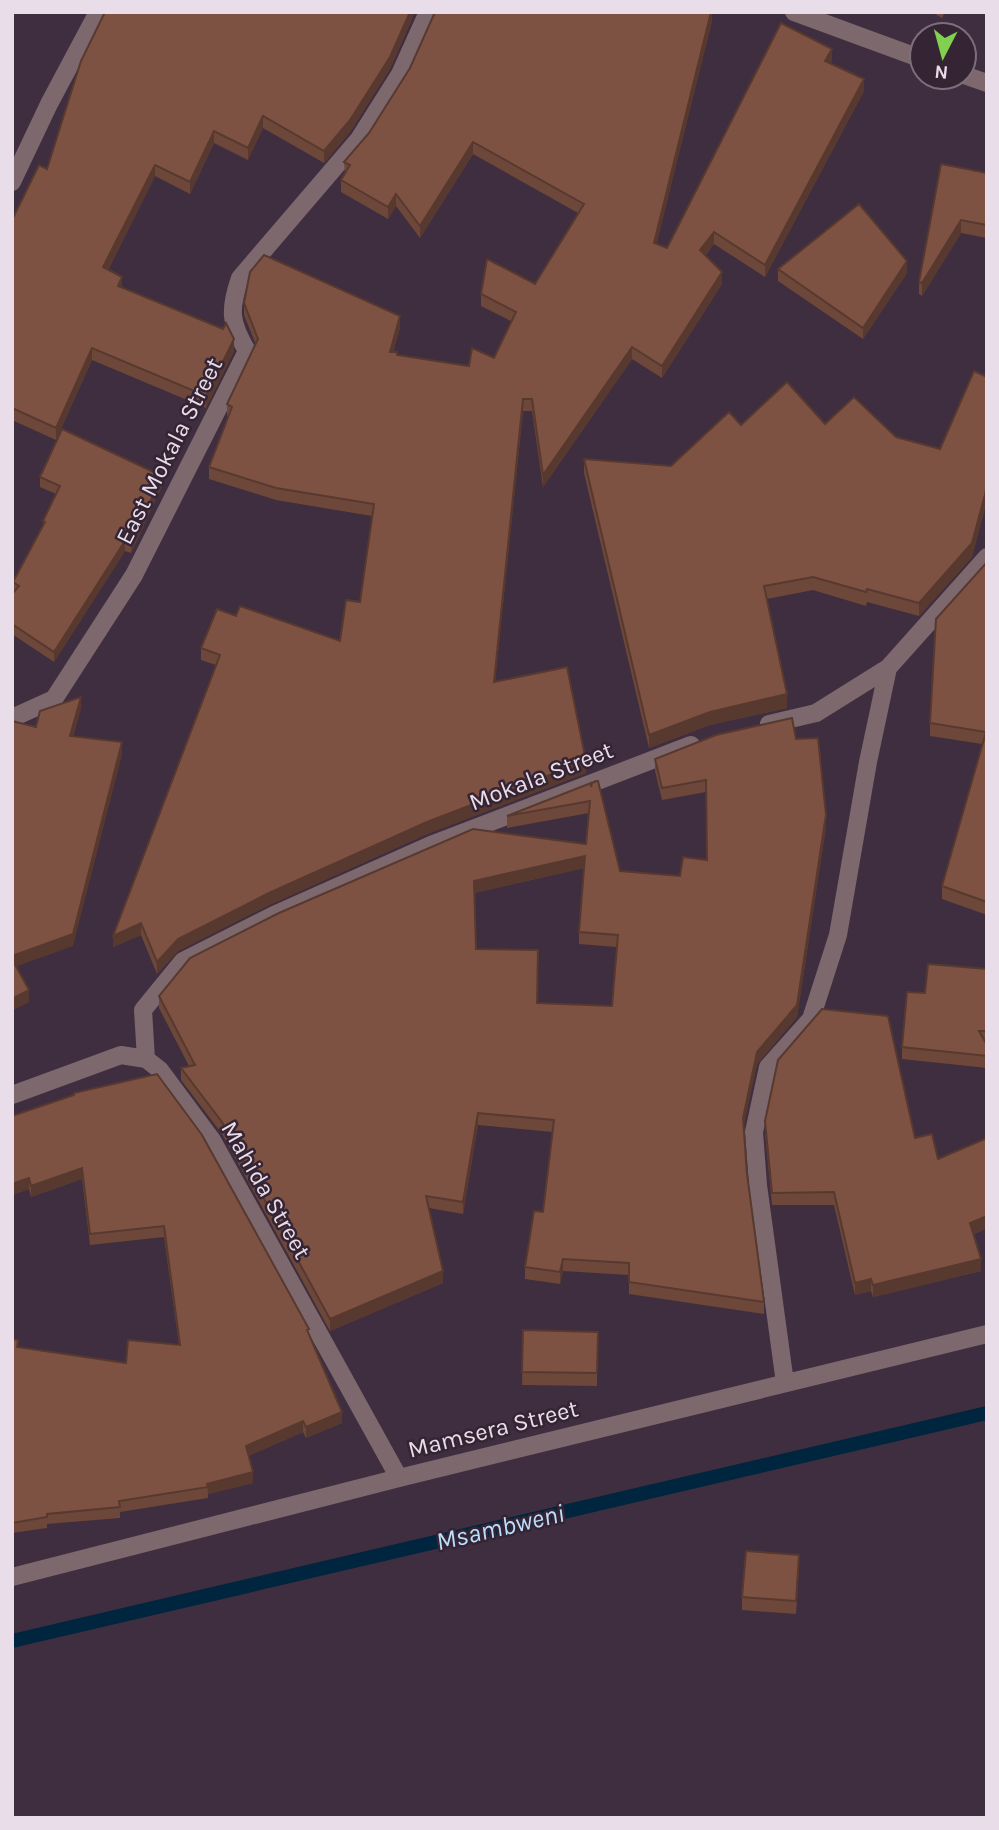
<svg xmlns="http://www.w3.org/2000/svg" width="999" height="1830" viewBox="0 0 999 1830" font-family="Karla,sans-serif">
<rect width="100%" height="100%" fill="#3f2e3f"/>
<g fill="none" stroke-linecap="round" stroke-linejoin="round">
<path stroke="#00253e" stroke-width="14" d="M 12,1641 L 987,1413"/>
<path stroke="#7d686d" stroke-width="18" d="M 794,12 L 922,59
M 964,75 L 987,83
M 12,182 L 49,104 L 98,12
M 12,718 L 54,699 L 134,575 L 247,351 C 230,322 229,310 240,278 L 359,139 L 400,74 L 428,12
M 769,724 L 816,713 L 888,668 L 987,557
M 146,1059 L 143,1010 L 183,961 L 274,915 L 431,845 L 691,745
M 12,1095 L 121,1055 L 146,1059 L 160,1070 L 212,1140 L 399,1478
M 785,1383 L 758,1185 L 754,1132 L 768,1067 L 811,1019 L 838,935 L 868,762 L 888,668
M 12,1577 L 399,1478 L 987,1334"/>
</g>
<path fill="#6c473a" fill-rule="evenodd" d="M 105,12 L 415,12 L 390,69 L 350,132 L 324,163 L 263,128 L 248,160 L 214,143 L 190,194 L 155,176 L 108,270 L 122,288 L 234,351 L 206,408 L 92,360 L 56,440 L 12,420 L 12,220 L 47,169 Z
M 712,12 L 712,21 L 656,244 L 667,248 L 832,61 L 830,63 L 864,91 L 765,277 L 714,244 L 705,256 L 722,284 L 662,378 L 632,359 L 543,487 L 532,411 L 523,411 L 495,681 L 586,773 L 427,834 L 269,905 L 178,951 L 157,974 L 141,935 L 113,947 L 216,665 L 201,660 L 201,648 L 236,616 L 340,641 L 360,602 L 372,516 L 276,500 L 209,479 L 209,467 L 228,417 L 227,416 L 227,404 L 256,345 L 244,315 L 244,303 L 400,328 L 393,352 L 397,355 L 469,366 L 494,358 L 511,321 L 481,306 L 481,294 L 535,284 L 578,213 L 473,154 L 420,238 L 396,206 L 388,219 L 341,192 L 341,180 L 345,174 L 344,162 L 369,133 L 410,68 Z
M 932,12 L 945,12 L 942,18 Z
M 987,173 L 987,238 L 961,233 L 922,296 L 919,294 L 919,282 Z
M 778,269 L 907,273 L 863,339 L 778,281 Z
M 987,377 L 987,500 L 972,557 L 919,616 L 867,602 L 866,606 L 813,590 L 767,599 L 787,708 L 710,725 L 649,748 L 584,473 L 584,459 L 671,466 L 741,425 L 825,424 L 896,437 L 940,449 Z
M 40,477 L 162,486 L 131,553 L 125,551 L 54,662 L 12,634 L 13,582 L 43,528 L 43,521 L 56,494 L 40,487 Z
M 987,562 L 987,915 L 942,899 L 942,886 L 982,744 L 930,736 L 930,723 Z
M 796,739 L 826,827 L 797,1017 L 757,1064 L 743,1127 L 747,1174 L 764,1302 L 764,1314 L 629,1294 L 629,1275 L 563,1271 L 560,1284 L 525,1279 L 525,1267 L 543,1212 L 553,1132 L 478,1125 L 463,1214 L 429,1208 L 443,1283 L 330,1331 L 222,1134 L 181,1080 L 181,1068 L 189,1066 L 159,1008 L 159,996 L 586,844 L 589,813 L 507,828 L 507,816 L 591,783 L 620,871 L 680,876 L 707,860 L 706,792 L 662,800 L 655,771 L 655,759 ZM 584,868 L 579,932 L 579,944 L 617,947 L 612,1006 L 537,1003 L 476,949 L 474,893 Z
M 987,969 L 987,1043 L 986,1043 L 987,1068 L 902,1059 L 902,1047 L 925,993 Z
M 74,1095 L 309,1336 L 342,1423 L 306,1438 L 303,1432 L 248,1456 L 253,1483 L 208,1494 L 208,1498 L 120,1512 L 120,1518 L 47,1524 L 47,1528 L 12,1533 L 12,1339 L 18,1347 L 126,1363 L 179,1345 L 164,1237 L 90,1245 L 82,1179 L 31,1197 L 29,1189 L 12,1195 Z
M 765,1121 L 915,1138 L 938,1159 L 987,1138 L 987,1228 L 974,1234 L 981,1271 L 873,1297 L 871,1291 L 855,1295 L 834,1205 L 772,1205 L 765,1133 Z
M 523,1330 L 598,1332 L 597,1386 L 522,1385 Z
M 799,1568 L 796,1614 L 742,1610 L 742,1597 Z"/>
<path fill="#58392f" d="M 410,12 L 415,12 L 390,69 L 350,132 L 324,163 L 324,151 Z
M 711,12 L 712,12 L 712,21 L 654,255 L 654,243 Z
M 832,49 L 832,61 L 825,73 L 825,61 Z
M 864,79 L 864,91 L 765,277 L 765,265 Z
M 263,116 L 263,128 L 248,160 L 248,148 Z
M 214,131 L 214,143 L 190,194 L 190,182 Z
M 473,142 L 473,154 L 420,238 L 420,226 Z
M 155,165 L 155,176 L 103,279 L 103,267 Z
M 396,194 L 396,206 L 388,219 L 388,207 Z
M 961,220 L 961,233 L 922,296 L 922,283 Z
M 714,232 L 714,244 L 700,262 L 700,250 Z
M 907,261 L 907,273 L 863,339 L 863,328 Z
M 722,272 L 722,284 L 662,378 L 662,366 Z
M 122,277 L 122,289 L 118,286 Z
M 400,316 L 400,328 L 390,363 L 390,352 Z
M 234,339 L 234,351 L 206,408 L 206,396 Z
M 632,347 L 632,359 L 543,487 L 543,475 Z
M 92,348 L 92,360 L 56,440 L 56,428 Z
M 523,399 L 523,411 L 494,693 L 494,682 Z
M 162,476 L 162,486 L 131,553 L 131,543 Z
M 987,487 L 987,500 L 972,557 L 919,616 L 919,603 Z
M 125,541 L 125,551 L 54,662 L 54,652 Z
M 787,694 L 787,708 L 710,725 L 649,748 L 649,735 L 710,712 Z
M 81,697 L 81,709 L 70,749 L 70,736 Z
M 122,742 L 122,755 L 73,946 L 12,968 L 12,956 Z
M 586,761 L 586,773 L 427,834 L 269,905 L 178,951 L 157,974 L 157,962 L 178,939 L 269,893 L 427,822 Z
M 826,815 L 826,827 L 797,1017 L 757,1064 L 743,1130 L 743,1118 L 757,1052 Z
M 585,856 L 585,868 L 474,893 L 474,881 Z
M 141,923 L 141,935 L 113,947 L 113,936 Z
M 29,990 L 29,1002 L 12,1011 L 12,999 Z
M 478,1113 L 478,1125 L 463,1214 L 463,1202 Z
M 82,1168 L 82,1179 L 31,1197 L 31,1186 Z
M 29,1178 L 29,1189 L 12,1195 L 12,1184 Z
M 987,1216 L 987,1228 L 970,1235 L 970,1223 Z
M 563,1259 L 563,1271 L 560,1284 L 560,1272 Z
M 981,1259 L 981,1271 L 873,1297 L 873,1285 Z
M 443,1271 L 443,1283 L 330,1331 L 330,1319 Z
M 871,1279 L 871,1291 L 855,1295 L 855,1283 Z
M 342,1412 L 342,1423 L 306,1438 L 306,1427 Z
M 303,1421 L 303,1432 L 246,1457 L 246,1446 Z
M 253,1472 L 253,1483 L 208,1494 L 207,1484 Z"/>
<path fill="#7e5243" stroke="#58392f" stroke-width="2" fill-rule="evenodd" d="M 105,12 L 410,12 L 390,57 L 350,120 L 324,151 L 263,116 L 248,148 L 214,131 L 190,182 L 155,165 L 103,267 L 122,277 L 118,286 L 223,329 L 226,323 L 234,339 L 206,396 L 92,348 L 56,428 L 12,408 L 12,220 L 39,165 L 47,169 L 81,61 Z
M 435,12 L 711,12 L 654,243 L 667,248 L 781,23 L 832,49 L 825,61 L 864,79 L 765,265 L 714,232 L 700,250 L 722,272 L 662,366 L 632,347 L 543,475 L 532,399 L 523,399 L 494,682 L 567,667 L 586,761 L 427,822 L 269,893 L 178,939 L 157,962 L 141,923 L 113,936 L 220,655 L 201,648 L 217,609 L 236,616 L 240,606 L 340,641 L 346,600 L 360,602 L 374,504 L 276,488 L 209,467 L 232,407 L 227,404 L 258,339 L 244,303 L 250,272 L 264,255 L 400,316 L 390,352 L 397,352 L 397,355 L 469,366 L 472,348 L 494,358 L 516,312 L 481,294 L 487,259 L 535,284 L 584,204 L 473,142 L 420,226 L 396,194 L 388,207 L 341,180 L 350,165 L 344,162 L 369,133 L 410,68 Z
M 941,164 L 987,173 L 987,225 L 961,220 L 922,283 L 919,282 Z
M 859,204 L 907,261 L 863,328 L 778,269 Z
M 974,371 L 987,377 L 987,487 L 972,543 L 919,603 L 867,589 L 866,592 L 813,577 L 764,586 L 787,694 L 710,712 L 649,735 L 584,459 L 671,466 L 729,412 L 741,425 L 787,382 L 825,424 L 854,397 L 896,437 L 940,449 Z
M 62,429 L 162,476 L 131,543 L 125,541 L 54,652 L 12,624 L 12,594 L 19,586 L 13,582 L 45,522 L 43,521 L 60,486 L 40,477 Z
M 987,562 L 987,902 L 942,886 L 986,732 L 930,723 L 936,619 Z
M 81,697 L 70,736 L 122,742 L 73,934 L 12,956 L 12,721 L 36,727 L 40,711 Z
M 792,718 L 796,739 L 818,738 L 826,815 L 797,1005 L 757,1052 L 743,1118 L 747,1174 L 764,1302 L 629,1282 L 629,1263 L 563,1259 L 560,1272 L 525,1267 L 534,1211 L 543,1212 L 554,1120 L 478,1113 L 463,1202 L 426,1196 L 443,1271 L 330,1319 L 222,1122 L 181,1068 L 195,1065 L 159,996 L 190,958 L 279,913 L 473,829 L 586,844 L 590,801 L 507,816 L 591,783 L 591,787 L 592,783 L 596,781 L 598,781 L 620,871 L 680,876 L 683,857 L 707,860 L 706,780 L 662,788 L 655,759 L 716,735 ZM 585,856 L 579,932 L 618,935 L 612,1006 L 537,1003 L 538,950 L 476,949 L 474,881 Z
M 12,959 L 29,990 L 12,999 Z
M 928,964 L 987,969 L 987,1031 L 979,1031 L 987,1045 L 987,1056 L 902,1047 L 907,992 L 925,993 Z
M 822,1009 L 888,1016 L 915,1138 L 932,1134 L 938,1159 L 987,1138 L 987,1216 L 970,1223 L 981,1259 L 873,1285 L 871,1279 L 855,1283 L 834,1192 L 772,1193 L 765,1121 L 778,1060 Z
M 157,1074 L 202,1135 L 309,1329 L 307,1330 L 342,1412 L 306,1427 L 303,1421 L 246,1446 L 253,1472 L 207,1484 L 208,1487 L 119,1501 L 120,1507 L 47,1514 L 47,1517 L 12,1523 L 12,1339 L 18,1340 L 17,1347 L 126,1363 L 128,1340 L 180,1345 L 164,1226 L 90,1234 L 82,1168 L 31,1186 L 29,1178 L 12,1184 L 12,1116 L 74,1095 L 74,1093 Z
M 523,1330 L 598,1332 L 597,1373 L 522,1372 Z
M 746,1551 L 799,1555 L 796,1601 L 742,1597 Z"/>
<g text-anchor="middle" stroke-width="5" stroke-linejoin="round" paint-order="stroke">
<g font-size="24" fill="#e8dde8" stroke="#352434">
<text transform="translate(169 451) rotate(-63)" y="8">East Mokala Street</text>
<text transform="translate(541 776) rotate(-21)" y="8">Mokala Street</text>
<text transform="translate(266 1190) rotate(60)" y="8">Mahida Street</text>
<text transform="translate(493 1429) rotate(-14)" y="8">Mamsera Street</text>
</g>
<g font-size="26" font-style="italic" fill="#badffc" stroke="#352434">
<text transform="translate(500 1527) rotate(-13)" y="9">Msambweni</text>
</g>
</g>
<rect width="999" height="1830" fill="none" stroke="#e8dde8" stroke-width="28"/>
<g transform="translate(943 56) rotate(186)"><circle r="33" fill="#352434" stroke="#7d6e7c" stroke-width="2"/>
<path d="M0-5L12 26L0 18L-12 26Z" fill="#81d050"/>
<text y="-10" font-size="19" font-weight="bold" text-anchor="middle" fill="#e8dde8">N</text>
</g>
</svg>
